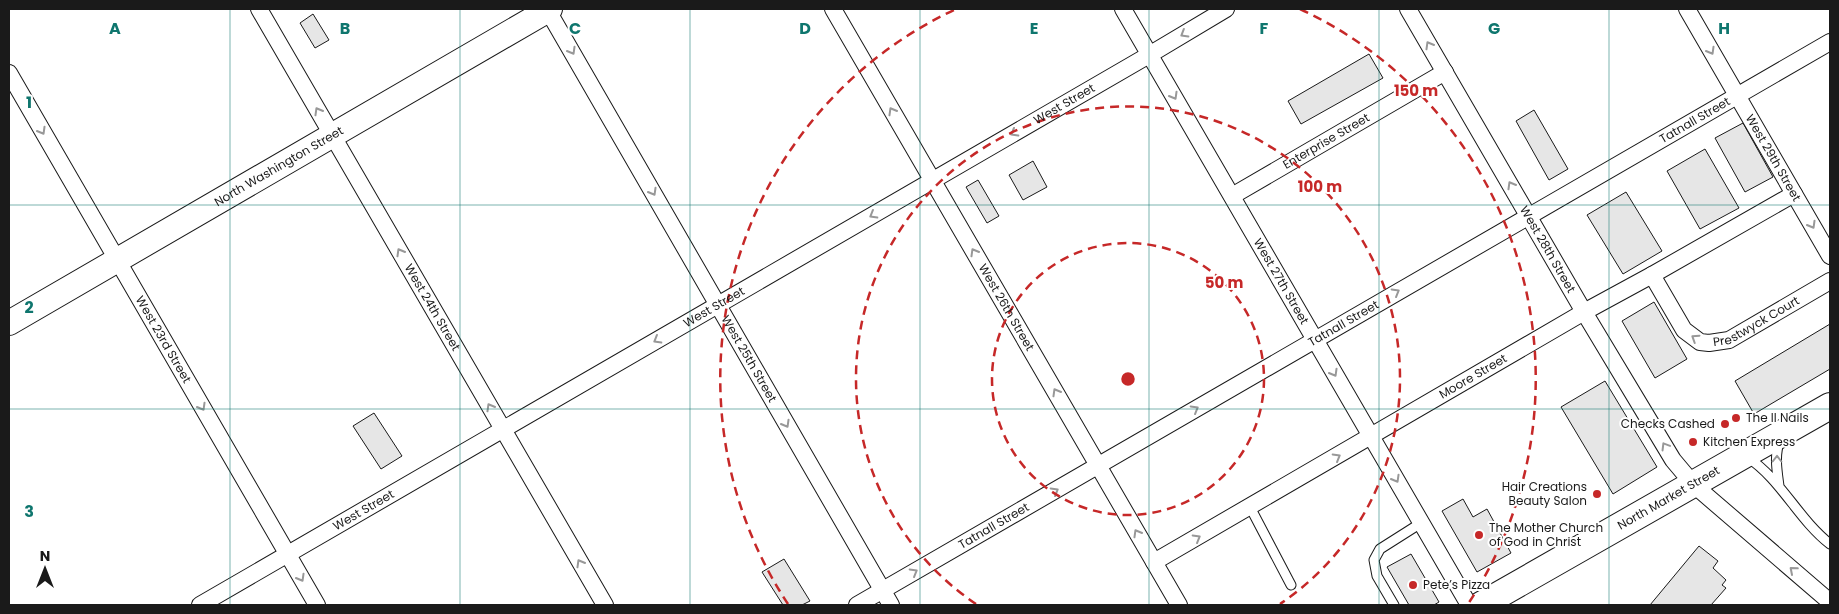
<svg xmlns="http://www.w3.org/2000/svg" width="1839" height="614" viewBox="0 0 1839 614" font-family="Poppins,sans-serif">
<rect width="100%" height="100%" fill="#fff"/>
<path fill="#e6e6e6" stroke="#1a1a1a" d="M 313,14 L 329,40 L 315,48 L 300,23 Z
M 1369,54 L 1383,78 L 1301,124 L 1288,101 Z
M 1534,110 L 1568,169 L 1549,180 L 1516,121 Z
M 1743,123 L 1773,177 L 1745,192 L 1715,138 Z
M 1705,149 L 1739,208 L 1700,229 L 1667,171 Z
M 1033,161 L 1047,187 L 1023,200 L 1009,175 Z
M 978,180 L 999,216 L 987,223 L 966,187 Z
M 1626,192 L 1662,251 L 1623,274 L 1587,215 Z
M 1654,302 L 1687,359 L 1655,378 L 1622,321 Z
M 1830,324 L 1830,369 L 1754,414 L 1735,381 Z
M 1605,381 L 1657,467 L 1613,494 L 1561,407 Z
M 374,413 L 402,456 L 381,469 L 353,426 Z
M 1463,499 L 1473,517 L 1487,509 L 1511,553 L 1477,572 L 1442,511 Z
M 1699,546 L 1718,561 L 1713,568 L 1726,580 L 1722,585 L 1726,588 L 1711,605 L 1650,605 Z
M 1411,554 L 1439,602 L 1434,605 L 1409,605 L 1387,567 Z
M 784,559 L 810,601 L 802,605 L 783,605 L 762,572 Z"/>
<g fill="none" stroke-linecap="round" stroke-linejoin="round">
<g stroke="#1a1a1a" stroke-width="11">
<path id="service" d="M 1747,457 C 1781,479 1798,519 1830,544
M 1779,486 C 1777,471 1774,454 1780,440
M 1250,507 L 1291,585
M 1394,605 L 1377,576 L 1374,560 L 1380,549 L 1421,523"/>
</g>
<g stroke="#1a1a1a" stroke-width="18">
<g id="minor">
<path id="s1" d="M 259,9 L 605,605"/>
<path id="s2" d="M 547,9 L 891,605"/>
<path id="s3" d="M 833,9 L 1179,605"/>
<path id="s4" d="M 1123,9 L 1469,605"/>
<path id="s5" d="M 1408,9 L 1584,312 L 1673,460 L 1694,485 L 1830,602"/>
<path id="s6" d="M 1687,9 L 1830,256"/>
<path id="s7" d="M 9,73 L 317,605"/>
<path id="s8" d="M 1232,196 L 1445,72"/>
<path id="s9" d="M 1652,275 L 1684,330 L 1700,342 L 1709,343 L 1729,340 L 1830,281"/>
<path id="s10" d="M 1154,562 L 1584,312 L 1652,275 L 1794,194"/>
<path id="s11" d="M 200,605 L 1149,55 L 1226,9"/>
<path id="s12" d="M 857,605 L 1830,42"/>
</g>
</g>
<g stroke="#1a1a1a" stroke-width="26">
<g id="secondary">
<path id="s13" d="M 9,323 L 550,9"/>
</g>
</g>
<g stroke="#1a1a1a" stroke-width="28">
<g id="primary">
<path id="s14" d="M 1481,605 L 1830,406"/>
</g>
</g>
<use href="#service" stroke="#fff" stroke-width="9"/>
<use href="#minor" stroke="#fff" stroke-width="16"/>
<use href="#secondary" stroke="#fff" stroke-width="24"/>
<use href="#primary" stroke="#fff" stroke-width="26"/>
</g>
<defs><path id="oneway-chevron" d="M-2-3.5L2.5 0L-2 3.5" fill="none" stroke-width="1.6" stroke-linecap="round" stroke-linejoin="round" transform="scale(1.25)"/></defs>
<g stroke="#989898">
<use href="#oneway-chevron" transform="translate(1184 34) rotate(149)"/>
<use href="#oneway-chevron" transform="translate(1429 45) rotate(-120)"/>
<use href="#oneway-chevron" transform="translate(572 51) rotate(60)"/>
<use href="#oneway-chevron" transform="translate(1711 51) rotate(60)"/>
<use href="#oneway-chevron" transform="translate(1174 96) rotate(60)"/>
<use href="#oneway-chevron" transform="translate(318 111) rotate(-120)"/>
<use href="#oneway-chevron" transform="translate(892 111) rotate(-120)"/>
<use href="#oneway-chevron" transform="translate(42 131) rotate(60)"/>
<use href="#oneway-chevron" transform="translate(1014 133) rotate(150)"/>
<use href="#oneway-chevron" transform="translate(1511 185) rotate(-120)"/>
<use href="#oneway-chevron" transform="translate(653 192) rotate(60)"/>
<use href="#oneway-chevron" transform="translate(873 215) rotate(150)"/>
<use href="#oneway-chevron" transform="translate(1812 225) rotate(60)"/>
<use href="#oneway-chevron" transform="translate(400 252) rotate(-120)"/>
<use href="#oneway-chevron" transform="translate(974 252) rotate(-120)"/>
<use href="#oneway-chevron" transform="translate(1396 292) rotate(-30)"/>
<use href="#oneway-chevron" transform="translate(1695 338) rotate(-147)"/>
<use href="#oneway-chevron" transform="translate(657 340) rotate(150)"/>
<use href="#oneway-chevron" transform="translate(1334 373) rotate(60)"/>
<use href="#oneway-chevron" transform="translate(1056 392) rotate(-120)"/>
<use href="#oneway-chevron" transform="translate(202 407) rotate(60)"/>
<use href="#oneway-chevron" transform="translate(490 407) rotate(-120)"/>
<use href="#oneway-chevron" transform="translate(1195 409) rotate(-30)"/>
<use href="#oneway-chevron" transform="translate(786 424) rotate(60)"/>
<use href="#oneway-chevron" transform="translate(1665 446) rotate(-121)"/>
<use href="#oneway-chevron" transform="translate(1337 457) rotate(-30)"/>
<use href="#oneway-chevron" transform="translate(1777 459) rotate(-90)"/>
<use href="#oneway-chevron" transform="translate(1396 479) rotate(60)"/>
<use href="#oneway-chevron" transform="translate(1055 491) rotate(-30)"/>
<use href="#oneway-chevron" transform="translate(1137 533) rotate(-120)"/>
<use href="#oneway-chevron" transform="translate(1197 538) rotate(-30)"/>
<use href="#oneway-chevron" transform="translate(580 563) rotate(-120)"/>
<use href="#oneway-chevron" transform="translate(1793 570) rotate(-139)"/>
<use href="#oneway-chevron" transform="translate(914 572) rotate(-30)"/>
<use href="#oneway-chevron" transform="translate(301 578) rotate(60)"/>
</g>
<path fill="none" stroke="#0f766e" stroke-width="1" stroke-opacity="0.55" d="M 230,9 L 230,605M 460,9 L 460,605M 690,9 L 690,605M 920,9 L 920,605M 1149,9 L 1149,605M 1379,9 L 1379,605M 1609,9 L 1609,605M 9,205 L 1830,205M 9,409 L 1830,409"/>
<g fill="none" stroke="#c62828" stroke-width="2.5" stroke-dasharray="9 6">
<circle cx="1128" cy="379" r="136"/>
<path d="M976 604A272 272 0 1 1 1280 604"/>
<path d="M788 604A408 408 0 0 1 956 9M1300 9A408 408 0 0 1 1468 604"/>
</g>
<g fill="#c62828" stroke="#fff" stroke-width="2">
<circle cx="1736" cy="418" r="5"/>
<circle cx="1725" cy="424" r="5"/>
<circle cx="1693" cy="442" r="5"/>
<circle cx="1597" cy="494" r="5"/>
<circle cx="1479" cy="535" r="5"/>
<circle cx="1413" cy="585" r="5"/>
</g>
<g text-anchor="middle" stroke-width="4" stroke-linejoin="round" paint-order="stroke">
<g font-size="12" fill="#1a1a1a" stroke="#fff">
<text dy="4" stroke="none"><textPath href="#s11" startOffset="999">West Street</textPath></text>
<text dy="4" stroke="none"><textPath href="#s12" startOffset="968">Tatnall Street</textPath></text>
<text dy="4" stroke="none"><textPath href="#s8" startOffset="109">Enterprise Street</textPath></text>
<text dy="4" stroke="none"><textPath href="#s6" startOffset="172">West 29th Street</textPath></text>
<text dy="4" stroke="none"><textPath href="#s13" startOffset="312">North Washington Street</textPath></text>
<text dy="4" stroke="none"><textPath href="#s5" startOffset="278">West 28th Street</textPath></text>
<text dy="4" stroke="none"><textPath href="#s4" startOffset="315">West 27th Street</textPath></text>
<text dy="4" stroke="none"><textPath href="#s1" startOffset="345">West 24th Street</textPath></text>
<text dy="4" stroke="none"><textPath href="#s3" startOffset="345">West 26th Street</textPath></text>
<text dy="4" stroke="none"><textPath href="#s11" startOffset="594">West Street</textPath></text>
<text dy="4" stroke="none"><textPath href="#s9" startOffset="145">Prestwyck Court</textPath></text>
<text dy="4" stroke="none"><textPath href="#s12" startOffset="562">Tatnall Street</textPath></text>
<text dy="4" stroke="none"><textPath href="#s7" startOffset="308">West 23rd Street</textPath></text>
<text dy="4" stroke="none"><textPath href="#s2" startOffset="404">West 25th Street</textPath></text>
<text dy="4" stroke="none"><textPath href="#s10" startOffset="369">Moore Street</textPath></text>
<text dy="4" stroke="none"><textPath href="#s14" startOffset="216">North Market Street</textPath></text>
<text dy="4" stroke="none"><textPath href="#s11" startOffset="189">West Street</textPath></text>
<text dy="4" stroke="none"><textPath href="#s12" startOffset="158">Tatnall Street</textPath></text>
</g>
<g font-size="12" fill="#1a1a1a" stroke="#fff" text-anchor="start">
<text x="1746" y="422">The II Nails</text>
<text x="1715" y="428" text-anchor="end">Checks Cashed</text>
<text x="1703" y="446">Kitchen Express</text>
<text x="1587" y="491" text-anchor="end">Hair Creations<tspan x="1587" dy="14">Beauty Salon</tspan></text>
<text x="1489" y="532">The Mother Church<tspan x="1489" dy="14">of God in Christ</tspan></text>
<text x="1423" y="589">Pete’s Pizza</text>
</g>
</g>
<g font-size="16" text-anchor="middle" font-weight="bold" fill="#0f766e" stroke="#fff" stroke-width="4" stroke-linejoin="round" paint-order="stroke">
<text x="115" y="34">A</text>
<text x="345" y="34">B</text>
<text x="575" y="34">C</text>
<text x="805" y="34">D</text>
<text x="1034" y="34">E</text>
<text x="1264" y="34">F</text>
<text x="1494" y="34">G</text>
<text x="1724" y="34">H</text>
<text x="29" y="108">1</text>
<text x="29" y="313">2</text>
<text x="29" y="517">3</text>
</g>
<circle cx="1128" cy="379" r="8" fill="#c62828" stroke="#fff" stroke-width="2.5"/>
<g font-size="15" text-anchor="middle" font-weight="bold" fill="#c62828" stroke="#fff" stroke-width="4" stroke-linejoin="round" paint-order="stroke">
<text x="1416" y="96">150 m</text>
<text x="1320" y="192">100 m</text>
<text x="1224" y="288">50 m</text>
</g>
<rect width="1839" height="614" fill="none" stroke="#1a1a1a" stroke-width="20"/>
<g transform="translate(45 569)" stroke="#ffffff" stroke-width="4" paint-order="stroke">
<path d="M0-4L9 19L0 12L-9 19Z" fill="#1a1a1a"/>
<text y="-8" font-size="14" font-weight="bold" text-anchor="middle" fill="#1a1a1a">N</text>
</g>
</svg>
